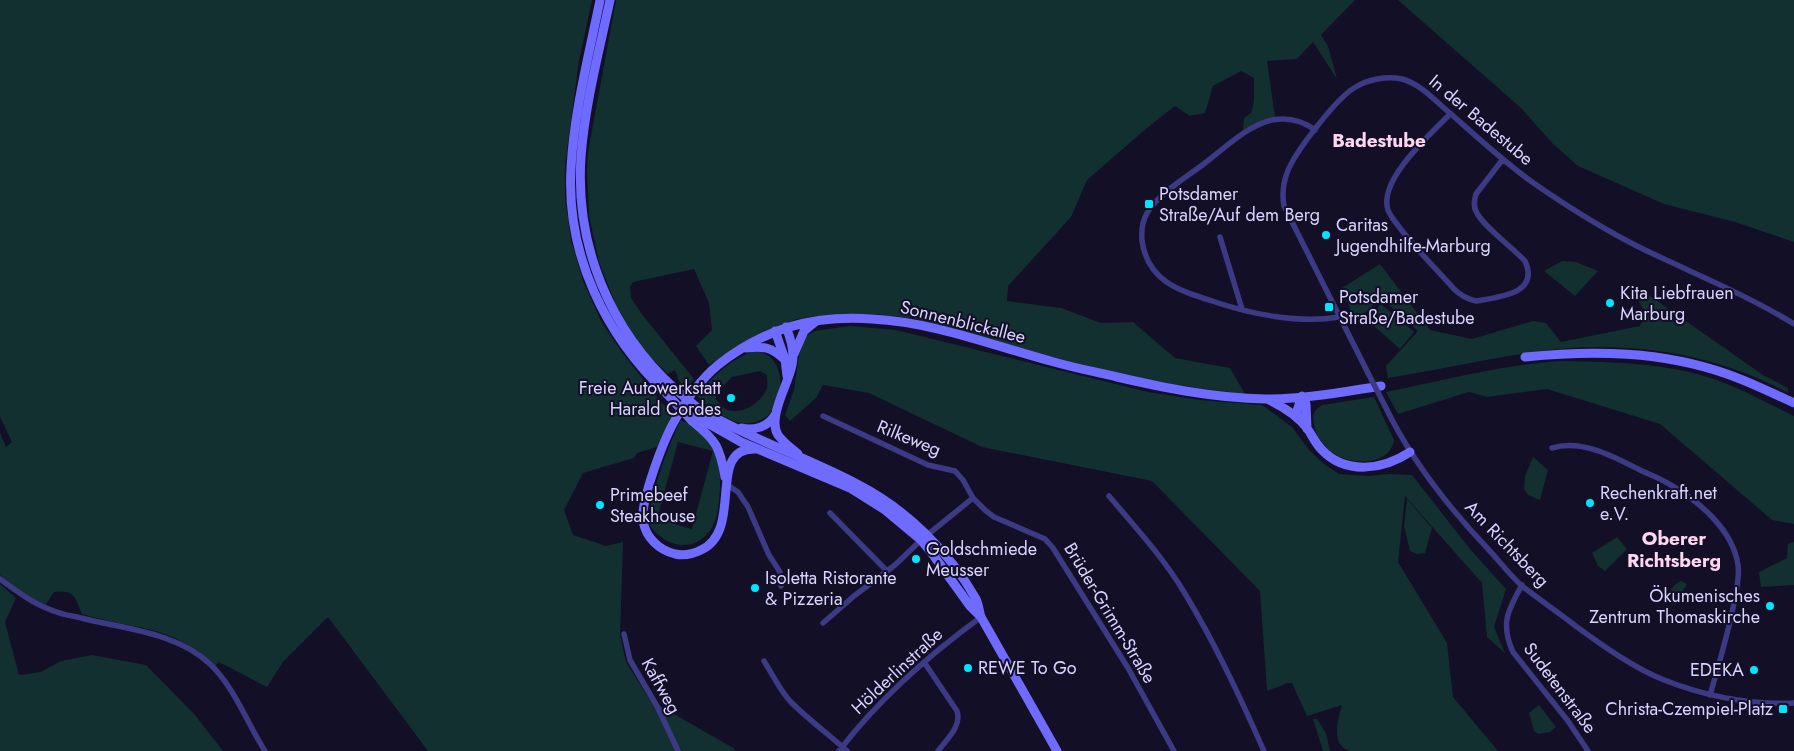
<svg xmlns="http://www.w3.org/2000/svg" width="1794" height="751" viewBox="0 0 1794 751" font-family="Jost,sans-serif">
<rect width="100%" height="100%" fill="#130f26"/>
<path fill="#12302f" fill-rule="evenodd" d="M 0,0 L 592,0 L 579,61 L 565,165 L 565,197 L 571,240 L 583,281 L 601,321 L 621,351 L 660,401 L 673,413 L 657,447 L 637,453 L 634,458 L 583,473 L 564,510 L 573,535 L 606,546 L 623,542 L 620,635 L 626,662 L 655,708 L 660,706 L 735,749 L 733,751 L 428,751 L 328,617 L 283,662 L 267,687 L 219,662 L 215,666 C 173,624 134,630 82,614 C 74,596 76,590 54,592 L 46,604 C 28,600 14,586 0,575 L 0,433 L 6,447 L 12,442 L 0,417 Z
M 616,0 L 1355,0 L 1321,35 L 1328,46 L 1337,79 L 1313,42 L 1297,59 L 1267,61 L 1275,117 L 1243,131 L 1244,118 L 1251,113 L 1254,101 L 1254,78 L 1241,71 L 1213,86 L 1205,113 L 1190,116 L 1175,106 L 1147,128 L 1087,180 L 1071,217 L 1008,286 L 1007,301 L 1061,308 L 1101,323 L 1133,322 L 1175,358 L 1230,368 L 1245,394 L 1197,388 L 1144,379 L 1071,362 L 913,318 L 875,314 L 819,316 L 797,319 L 752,337 L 709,365 L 696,346 L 712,330 L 709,303 L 694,269 L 633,282 L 630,287 L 631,298 L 641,313 L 694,379 L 686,388 L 678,380 L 677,374 L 674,370 L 668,374 L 645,352 L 620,315 L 599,262 L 589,216 L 587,169 L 588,152 Z
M 1398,0 L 1794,0 L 1794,242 L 1735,222 L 1664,204 L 1578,166 L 1553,144 L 1521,108 Z
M 1562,261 L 1576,262 L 1598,271 L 1575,296 L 1544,271 Z
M 1380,264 L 1430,330 L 1472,339 L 1533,321 L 1546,323 L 1561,342 L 1640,326 L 1646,314 L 1639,301 L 1636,286 L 1763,375 L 1788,388 L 1788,393 C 1711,351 1620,339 1534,352 C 1485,359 1437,370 1388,378 L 1386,366 L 1418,331 L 1381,298 L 1355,322 L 1342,288 Z
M 1381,304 L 1414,332 L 1400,349 L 1367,320 Z
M 850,326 L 896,330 L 1148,392 L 1199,400 L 1262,405 L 1292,427 L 1309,450 L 1324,464 L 1339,474 L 1368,476 L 1389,474 L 1412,475 L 1470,549 L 1506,589 L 1494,627 L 1505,653 L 1487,637 L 1482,583 L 1405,496 L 1398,562 L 1447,643 L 1453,697 L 1498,751 L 1350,751 C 1330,745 1338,720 1342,705 L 1307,716 L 1292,683 L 1288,683 L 1267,691 L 1260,591 L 1152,481 L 982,447 L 869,393 L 823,385 L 816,398 L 790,421 L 785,415 L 794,390 L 799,355 L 806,336 L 815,331 Z
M 755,351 C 802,355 781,457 717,412 C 709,407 702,402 696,395 C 713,377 730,359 755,351 ZM 760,371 L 767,375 C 767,379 768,384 767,388 C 762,403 739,418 724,408 C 721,406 718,401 716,399 L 716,393 L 732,377 Z
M 1563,361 C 1614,362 1666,363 1714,379 C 1742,389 1767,403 1794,416 L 1794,524 L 1772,520 L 1660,424 L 1547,389 L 1487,397 L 1469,392 L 1398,414 L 1386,392 C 1445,380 1504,364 1563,361 Z
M 1374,397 L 1394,440 C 1389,474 1320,467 1314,424 C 1312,414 1314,410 1322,405 Z
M 681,420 C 686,423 690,424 694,427 C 714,441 721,463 720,487 C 719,498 719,510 715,521 C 706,545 680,553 660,536 C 656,533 652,530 650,525 C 644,509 672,436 681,420 ZM 678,442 L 713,451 L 692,529 L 657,519 Z
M 1533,457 L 1548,470 L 1540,500 L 1528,495 L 1524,489 L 1525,476 Z
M 1407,499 L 1432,528 L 1425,553 L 1417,554 L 1410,551 L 1404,526 Z
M 1617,537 L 1627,549 L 1605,571 L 1598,566 L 1592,553 Z
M 1794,542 L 1794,585 L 1761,587 L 1759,572 L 1787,558 L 1788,544 Z
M 1681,581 L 1687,584 L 1675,605 L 1667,601 C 1669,592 1672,585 1681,581 Z
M 0,584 L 16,598 L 5,622 L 19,675 L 41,672 L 61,661 L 92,655 L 146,665 L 195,715 L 223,751 L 0,751 Z
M 1539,705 L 1556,727 L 1550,732 L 1538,734 L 1534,731 L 1529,713 Z
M 1313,719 L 1317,719 L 1326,733 L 1330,751 L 1323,751 Z"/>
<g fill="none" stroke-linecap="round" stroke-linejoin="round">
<path stroke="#3d3a85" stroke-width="5.5" d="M 1450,114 C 1431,134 1378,180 1388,210 C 1391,218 1398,225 1403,232 C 1419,252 1437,270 1454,289 C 1461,296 1467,299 1476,301 C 1499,297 1540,294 1525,261 C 1513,248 1483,226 1477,213 C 1473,207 1474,201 1476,194 L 1503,159
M 1315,130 C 1303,121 1288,117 1272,120 C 1247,126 1226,147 1205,163 C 1188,176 1166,189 1152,206 C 1143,217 1141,227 1142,241 C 1148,281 1178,290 1212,301 C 1250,314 1299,324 1339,317
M 1220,237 L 1242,309
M 1368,373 L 1284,206 C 1282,195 1283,184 1287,173 C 1294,153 1336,99 1354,88 C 1368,79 1386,76 1402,79 C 1421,84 1436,102 1451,114 C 1477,137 1503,161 1532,182 C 1568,207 1606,231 1645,250 C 1695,274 1747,295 1794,324
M 1385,406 C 1411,460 1448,507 1489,550 C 1500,562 1510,575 1522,586 C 1540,600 1559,613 1577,627 C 1603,646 1634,668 1664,680 C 1705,696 1750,705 1794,703
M 823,416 L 928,465 L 955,471 L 963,480 L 973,498 L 985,510 L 994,517 L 1045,539 L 1053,548 L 1128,668 L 1174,751
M 1552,448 C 1581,439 1613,456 1638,469 C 1648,474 1660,478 1669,484 C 1699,501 1733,530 1738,565 C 1740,578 1736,590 1734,603 C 1728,634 1719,664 1710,695
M 726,484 L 738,492 L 748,507 L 769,555 L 780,572 L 781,586
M 1109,496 C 1135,527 1163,557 1184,592 C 1215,643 1240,697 1264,751
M 830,513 L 887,571
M 0,579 C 22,595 36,606 63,614 C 69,616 75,616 81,618 C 124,629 176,632 210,664 C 235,688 247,723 265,751
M 1522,585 C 1508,610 1500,624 1513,652 L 1568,721 L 1588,751
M 823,623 L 854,596 L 895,565 L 921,540 L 973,498
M 624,634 L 630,660 L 658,708 L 678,751
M 764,661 C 771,672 780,690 789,700 C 807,719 828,733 847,751
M 924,662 L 957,711 C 962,726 947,739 938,751
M 839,751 C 878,700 929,655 981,617"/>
<path stroke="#6f6bff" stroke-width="9" d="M 600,0 C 589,55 574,111 571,168 C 566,255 605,335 667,394
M 610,0 C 599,52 585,104 581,157 C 575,246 610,330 675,389
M 786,327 C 791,339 795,352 792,365 C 789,383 767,417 778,435 C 783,442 791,448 798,454
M 775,331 L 785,359 L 787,376
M 746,348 C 764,346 771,347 784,359
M 794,354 L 804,331 L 815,322
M 1525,357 C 1593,350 1662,351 1727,374 C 1750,382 1772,393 1794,403
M 1302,396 L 1306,404 L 1307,429
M 1267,399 C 1282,406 1296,414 1307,428 C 1312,435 1315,443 1322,450 C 1346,475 1383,470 1410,452
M 699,409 C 750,439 806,457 857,484 C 906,509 949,551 976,599 C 979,605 979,611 981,617 L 1057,751
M 695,416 L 741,442 L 850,488 L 885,510 L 921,540 L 931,552 L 970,606 L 981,617
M 1298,419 L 1297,411 L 1302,396
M 692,421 C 716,440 720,447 725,477
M 741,428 C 754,431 768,427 775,415
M 756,449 C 705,446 745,530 701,550 C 693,554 684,556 675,554 C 659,550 646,538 643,521 C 640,501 664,439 675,420 C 685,401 701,379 718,365 C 765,328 813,315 872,319 C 934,322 994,346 1054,362 C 1075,368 1096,372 1117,377 C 1165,388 1214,398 1265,399 C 1303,399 1343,392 1381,386"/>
<path stroke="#3d3a85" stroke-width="5.5" d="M 1368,373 L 1385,406"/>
<path stroke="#6f6bff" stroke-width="9" d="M 675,389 L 699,409
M 667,394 L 692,421"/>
</g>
<g fill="#00e5ff" stroke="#130f26" stroke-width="2">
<rect x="1144" y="199" width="10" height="10" rx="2.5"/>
<circle cx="1326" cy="235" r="5"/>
<circle cx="1610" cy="303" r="5"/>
<rect x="1324" y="302" width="10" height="10" rx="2.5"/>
<circle cx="731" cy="398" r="5"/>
<circle cx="1590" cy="503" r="5"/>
<circle cx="600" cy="505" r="5"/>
<circle cx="916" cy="559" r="5"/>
<circle cx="755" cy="588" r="5"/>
<circle cx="1770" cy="606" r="5"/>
<circle cx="968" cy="668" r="5"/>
<circle cx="1754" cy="670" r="5"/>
<rect x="1778" y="704" width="10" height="10" rx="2.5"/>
</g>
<g text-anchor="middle" stroke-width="4" stroke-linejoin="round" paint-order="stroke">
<g font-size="18" fill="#d9d4ff" stroke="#130f26">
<text transform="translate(1481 120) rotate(40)" y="6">In der Badestube</text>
<text transform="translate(963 322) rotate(14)" y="6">Sonnenblickallee</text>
<text transform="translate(909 438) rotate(22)" y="6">Rilkeweg</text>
<text transform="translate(1507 544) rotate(46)" y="6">Am Richtsberg</text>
<text transform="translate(1110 613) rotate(59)" y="6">Brüder-Grimm-Straße</text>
<text transform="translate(897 671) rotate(-43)" y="6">Hölderlinstraße</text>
<text transform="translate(661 686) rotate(61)" y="6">Kaffweg</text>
<text transform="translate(1560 688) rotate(53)" y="6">Sudetenstraße</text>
</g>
<g font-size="18" fill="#d9d4ff" stroke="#130f26" text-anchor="start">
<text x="1159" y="200">Potsdamer<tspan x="1159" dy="21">Straße/Auf dem Berg</tspan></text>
<text x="1336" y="231">Caritas<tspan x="1336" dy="21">Jugendhilfe-Marburg</tspan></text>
<text x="1620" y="299">Kita Liebfrauen<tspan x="1620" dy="21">Marburg</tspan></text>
<text x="1339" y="303">Potsdamer<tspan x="1339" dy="21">Straße/Badestube</tspan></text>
<text x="721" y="394" text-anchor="end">Freie Autowerkstatt<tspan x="721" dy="21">Harald Cordes</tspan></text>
<text x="1600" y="499">Rechenkraft.net<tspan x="1600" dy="21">e.V.</tspan></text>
<text x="610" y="501">Primebeef<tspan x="610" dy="21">Steakhouse</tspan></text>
<text x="926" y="555">Goldschmiede<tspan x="926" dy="21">Meusser</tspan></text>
<text x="765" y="584">Isoletta Ristorante<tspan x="765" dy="21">&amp; Pizzeria</tspan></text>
<text x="1760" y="602" text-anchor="end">Ökumenisches<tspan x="1760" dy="21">Zentrum Thomaskirche</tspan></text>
<text x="978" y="674">REWE To Go</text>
<text x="1744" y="676" text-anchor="end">EDEKA</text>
<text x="1773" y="715" text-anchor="end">Christa-Czempiel-Platz</text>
</g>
<g font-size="19" font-weight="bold" fill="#ffd6f0" stroke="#130f26">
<text x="1379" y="147">Badestube</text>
<text x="1674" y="545">Oberer<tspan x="1674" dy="22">Richtsberg</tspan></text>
</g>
</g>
</svg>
